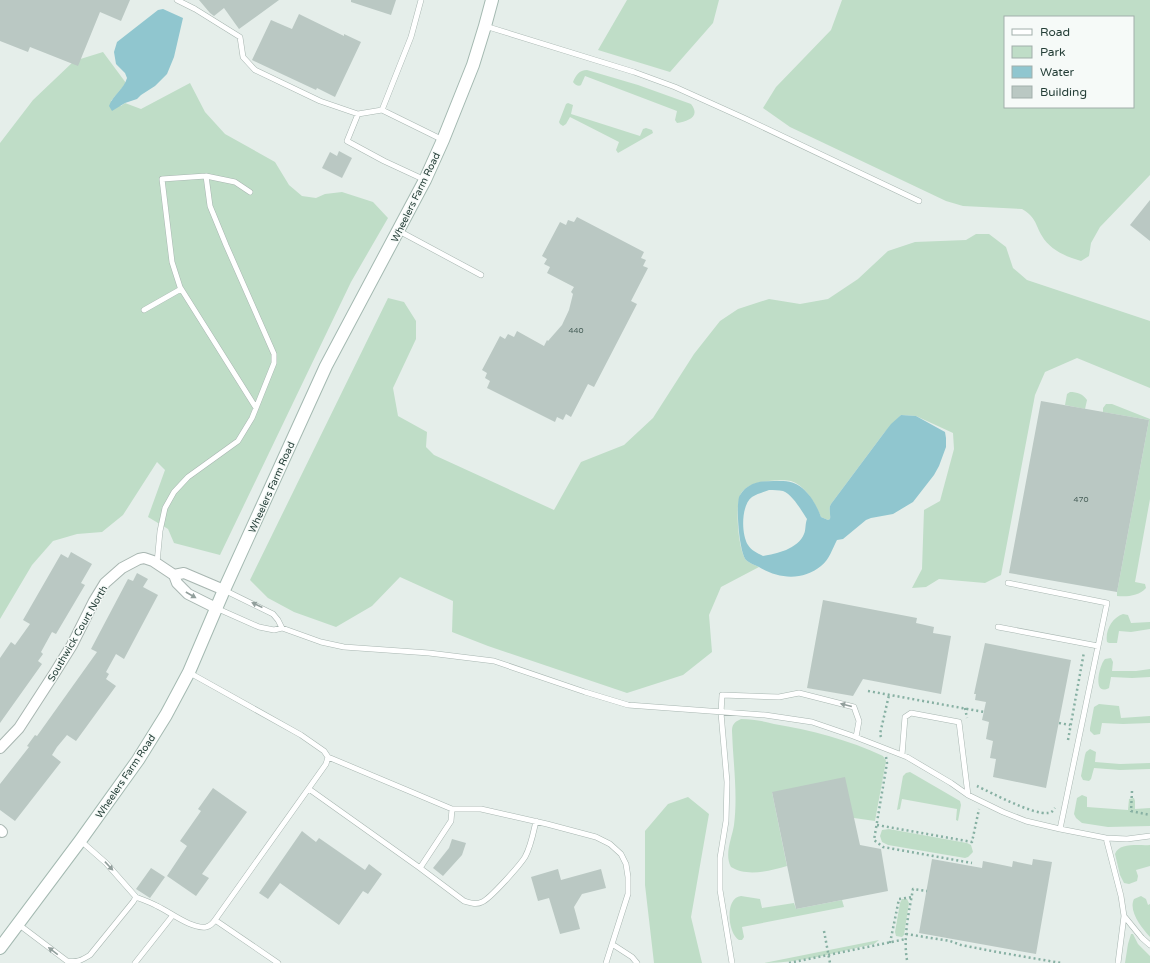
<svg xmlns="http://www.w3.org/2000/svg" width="1150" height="963" viewBox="0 0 1150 963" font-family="'Varela Round',sans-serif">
<rect width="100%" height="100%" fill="#e5eeea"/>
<path fill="#bfddc7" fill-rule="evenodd" d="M 627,0 L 719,0 L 713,23 L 670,72 L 598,50 Z
M 842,0 L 1150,0 L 1150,175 L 1100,227 L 1091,243 L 1089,256 L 1081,261 C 1067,257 1050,250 1042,236 C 1035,224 1036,217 1022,209 L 963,206 L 946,201 L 790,127 L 763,108 L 776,87 L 831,30 ZM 1005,17 L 1133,17 L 1133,107 L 1005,107 Z
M 103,52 L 126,83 L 111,101 L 121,106 L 125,103 L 141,109 L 190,83 L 205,112 L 225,134 L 275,162 L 289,185 L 302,196 L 316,198 L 325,194 L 342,192 L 373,202 L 388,218 L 351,282 L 220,555 L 174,543 L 168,529 L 148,517 L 165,470 L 157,462 L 123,515 L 102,532 L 77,534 L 53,541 L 32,565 L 0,619 L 0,143 L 33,100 L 74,61 Z
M 587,70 L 638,85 L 691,104 C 701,117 688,121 677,123 L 675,120 L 677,111 L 585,76 L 581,85 C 579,87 575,85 573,82 C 576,75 579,70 587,70 Z
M 568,103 L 573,105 L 571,114 L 640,136 L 643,129 L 646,128 L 652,130 L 653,133 L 618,153 L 616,150 L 619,142 L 570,117 L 566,124 L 563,126 L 560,124 L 559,122 L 566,104 Z
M 976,234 L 989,234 L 1006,247 L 1013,268 L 1027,280 L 1150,321 L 1150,388 L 1077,358 L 1045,372 L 1035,395 L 1001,575 L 985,583 L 939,579 L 926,587 L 912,588 L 922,569 L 924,510 L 940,501 L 954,449 L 953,433 L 916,416 L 901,415 L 884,433 L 831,504 C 828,509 831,514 830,519 L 828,520 L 821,517 C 816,504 805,485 791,481 C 784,479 768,481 761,482 C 753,484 747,486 742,492 C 734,502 738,550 746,560 C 749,563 755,565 759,567 L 721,587 L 709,615 L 712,652 L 683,675 L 627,693 L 488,646 L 452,632 L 453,601 L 400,577 L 372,606 L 336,627 L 294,612 L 268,598 L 250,580 L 388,298 L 404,302 L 416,321 L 416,339 L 393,388 L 398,416 L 427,432 L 426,447 L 434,455 L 554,510 L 581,462 L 624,445 L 653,418 L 694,354 L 720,321 L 738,309 L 769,299 L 800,304 L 828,299 L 858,279 L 888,251 L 915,242 L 966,240 Z
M 1070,392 C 1077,392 1083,394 1087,400 L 1085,409 L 1065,405 L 1067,394 Z
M 1106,404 L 1112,404 L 1150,419 L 1150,499 L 1135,582 L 1145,584 L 1146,588 C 1139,596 1127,597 1117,596 L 1117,592 L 1149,420 L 1103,412 L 1103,408 Z
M 1123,614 L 1128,615 L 1131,623 L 1150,622 L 1150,629 L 1131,632 L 1119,631 L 1117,643 L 1109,643 L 1107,642 C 1105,630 1112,618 1123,614 Z
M 1111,658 L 1113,662 L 1112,671 L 1136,671 L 1150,669 L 1150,677 L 1132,678 L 1111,677 L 1109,688 C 1092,697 1099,665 1105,659 Z
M 1099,704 L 1119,706 L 1121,718 L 1150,716 L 1150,723 L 1123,724 L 1102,723 L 1100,734 L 1094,735 L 1090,731 L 1090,728 L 1094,707 Z
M 741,719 C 752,719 763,721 774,724 C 811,730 849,740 883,756 L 886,761 L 875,821 L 854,818 L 772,792 L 787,866 C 769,871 747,877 731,867 C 724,854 732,838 734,825 C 738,794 733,762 732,731 C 732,725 734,722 741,719 Z
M 1090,749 L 1096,752 L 1095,762 L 1120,764 L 1150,763 L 1150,769 L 1120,770 L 1094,768 L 1091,779 L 1089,781 L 1083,780 L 1081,776 L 1085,755 L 1086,752 Z
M 910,772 L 960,801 L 961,805 L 958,821 L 956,820 L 957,809 L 902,799 L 900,809 L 897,810 L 903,776 L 906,773 Z
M 1082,795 L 1087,797 L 1087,807 L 1128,810 L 1129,799 L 1134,798 L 1135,801 L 1135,809 L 1150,808 L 1150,826 L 1108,827 L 1082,823 L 1076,818 L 1074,814 L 1077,798 Z
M 688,797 L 709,814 L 691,917 L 702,963 L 654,963 L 645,885 L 645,831 L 668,804 Z
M 889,829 L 967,843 L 971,845 L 973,852 L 968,857 L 965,858 L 888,845 L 882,842 L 880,836 L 882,830 Z
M 1150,845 L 1150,866 L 1136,870 L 1138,876 L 1137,881 L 1129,884 L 1124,883 L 1120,875 L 1115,854 C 1119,842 1140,846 1150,845 Z
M 741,896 L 760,899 L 762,908 L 794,903 L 796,909 L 842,900 L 844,907 L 742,927 L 744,937 L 742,940 L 739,940 C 728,934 724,898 741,896 Z
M 1141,896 L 1146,899 L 1148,905 L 1150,904 L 1150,937 C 1142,928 1128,911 1134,899 Z
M 902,899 L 907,899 L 909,903 L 904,935 L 902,937 L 896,936 L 895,932 L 900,903 Z
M 1131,934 L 1133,934 L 1138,944 L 1150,956 L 1150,963 L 1125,963 L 1128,944 Z
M 879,940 L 874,944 C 838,952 801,963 764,963 Z"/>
<path fill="#90c6cf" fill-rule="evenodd" d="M 163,9 L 183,18 L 174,57 L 167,74 L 155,86 L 141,95 L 137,99 L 125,103 L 112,111 L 109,106 C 113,95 124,89 127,78 L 125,73 L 116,64 L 114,52 L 117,42 L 158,10 Z
M 901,415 L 916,416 L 945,432 L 946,438 L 946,447 L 939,466 L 934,475 L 913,502 L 893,514 L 871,518 L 866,520 L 843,539 L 837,540 C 832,549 830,559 821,566 C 803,581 778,579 759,567 C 755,565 749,563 746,560 C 739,551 736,508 739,497 C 741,493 745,488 749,486 C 759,480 771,481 782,481 C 802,480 815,500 821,517 L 828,520 L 830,519 C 831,514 828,509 831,504 L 884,433 L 891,424 ZM 769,490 C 774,490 779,490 783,491 C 793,495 801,510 807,519 C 805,524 806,530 804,534 C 798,549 776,554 763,556 C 757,553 751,550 748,545 C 741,534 741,505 752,497 C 757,494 764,492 769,490 Z"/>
<path fill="#bac8c3" d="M 0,0 L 130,0 L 121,21 L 100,12 L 78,66 L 30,47 L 28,52 L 0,41 Z
M 199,0 L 279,0 L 239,29 L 224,8 L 214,16 L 210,13 Z
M 351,0 L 396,0 L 391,15 L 351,2 Z
M 299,14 L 344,36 L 344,34 L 361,42 L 335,97 L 317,88 L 316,90 L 252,60 L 271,20 L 292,29 Z
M 339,151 L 352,158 L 342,178 L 322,168 L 330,152 L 337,156 Z
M 1150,200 L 1150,241 L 1130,225 Z
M 577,217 L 644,252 L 641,258 L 646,260 L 643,266 L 648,268 L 631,301 L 637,304 L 594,387 L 588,384 L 571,417 L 566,414 L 563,420 L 557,417 L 555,422 L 487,388 L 490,381 L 485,378 L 487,373 L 482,370 L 500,336 L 505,339 L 508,334 L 514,337 L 517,331 L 544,346 L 547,340 L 548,341 L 562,325 L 569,310 L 573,294 L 571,292 L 574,287 L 547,273 L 550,267 L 544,264 L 547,259 L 542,256 L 560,222 L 566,225 L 568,220 L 574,222 Z
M 1041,401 L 1149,420 L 1117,592 L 1009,573 Z
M 71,552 L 92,564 L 81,583 L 85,585 L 56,634 L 52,632 L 41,652 L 43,654 L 38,661 L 42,664 L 0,723 L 0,658 L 11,642 L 15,645 L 30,624 L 23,620 L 61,554 L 68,558 Z
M 137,573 L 148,579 L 143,587 L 158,595 L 124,659 L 116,654 L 106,672 L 109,674 L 106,679 L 116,686 L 76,741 L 67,735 L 57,747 L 52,755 L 61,762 L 15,821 L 0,810 L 0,784 L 29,747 L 27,746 L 35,735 L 37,736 L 97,652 L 91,649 L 128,579 L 133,581 Z
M 823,600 L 917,618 L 916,623 L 934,627 L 933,633 L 951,636 L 941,694 L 863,679 L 853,696 L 807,688 Z
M 985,643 L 1071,660 L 1046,788 L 993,777 L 996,759 L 990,758 L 993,741 L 986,739 L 989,722 L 982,720 L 986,702 L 975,700 L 976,694 L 974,694 Z
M 845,777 L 860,845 L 881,849 L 888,891 L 796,909 L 772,792 Z
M 213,788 L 247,812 L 202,874 L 209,878 L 196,896 L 167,876 L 187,846 L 180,841 L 201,811 L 198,809 Z
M 302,831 L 316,842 L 319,838 L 365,870 L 369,864 L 382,874 L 368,894 L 363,891 L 339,925 L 280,883 L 268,899 L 259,893 Z
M 452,839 L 466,843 L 462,855 L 443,876 L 433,868 L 449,848 Z
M 932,859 L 982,868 L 983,861 L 1012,867 L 1013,861 L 1032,865 L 1033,859 L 1052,862 L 1036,954 L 919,933 Z
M 151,868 L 165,877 L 150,898 L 136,889 Z
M 558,869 L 561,880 L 601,869 L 606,888 L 582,894 L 574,907 L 580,929 L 560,934 L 549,898 L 538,901 L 531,877 Z"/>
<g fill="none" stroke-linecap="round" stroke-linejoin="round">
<g stroke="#a8b6b1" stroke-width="6">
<path id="lane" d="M 177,0 L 195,9 L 240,37 L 243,57 L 255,70 L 320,101 L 358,114 L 382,110
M 421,0 L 411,37 L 382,110 L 443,140
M 485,26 L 634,72 L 675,87 L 746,119 L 919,201
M 358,114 L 347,141 L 384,161 L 425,180
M 206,176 L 235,182 L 250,192
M 399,231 L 481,275
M 144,310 L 181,289
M 157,563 L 160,531 L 165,508 L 174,492 L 188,477 L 238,441 L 252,418 L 274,363 L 274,354 L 226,245 L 210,206 L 206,176 L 162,179 L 172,262 L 180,287 L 256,408
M 1008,583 L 1107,603 L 1060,829
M 224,590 L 273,614 L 278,620 L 282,628
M 216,608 L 259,627 L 274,630 L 282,628 L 321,642 L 344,647 L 429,653 L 494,661 L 585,692 L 628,705 L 765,715 L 812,722 L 853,736 L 907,757 L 951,783 L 968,795 L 1003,812 L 1026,821 L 1060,829 L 1106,838 L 1127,839 L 1150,836
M 998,627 L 1098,646
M 190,673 L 301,735 L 324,751 L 328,757 L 326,764 L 215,920 L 278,963
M 902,755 L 905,717 L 911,713 L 959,722 L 968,795
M 309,789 L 420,868 L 451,821 L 452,809 L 328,757
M 452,809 L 481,809 L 547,824 L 596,837 L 610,844 L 621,854 L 626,864 L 628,877 L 628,894 L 606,963
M 1106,838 L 1121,896 L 1124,916 L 1118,963
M 420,868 L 464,901 C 471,903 476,905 482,902 C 490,899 520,865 525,857 C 531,846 533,834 536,821
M 136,897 C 143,900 150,902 157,906 C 170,912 191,929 206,927 C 211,926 213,923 215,920
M 1124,916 L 1142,938 L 1150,945
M 18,924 L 67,961 C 77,963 82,960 90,955 L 133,902 L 136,897 L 106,863 L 81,841
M 612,944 L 632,957 L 637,963
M 135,963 L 173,915
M 732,963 L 720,890 L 720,858 L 726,821 L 727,782 L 721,713 L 722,695 L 779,697 L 799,693 L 854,707 L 859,721 L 856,737"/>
</g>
<g stroke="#a8b6b1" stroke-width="12">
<path id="street" d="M 174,575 L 184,573 L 224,590
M 0,748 L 19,728 L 54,674 L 72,645 L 94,601 L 105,583 L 122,568 L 139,559 L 144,558 L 153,561 L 174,575 L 177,583 L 188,594 L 216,608
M 0,830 L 2,832"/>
</g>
<g stroke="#a4b9b1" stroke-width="14">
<path id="secondary" d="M 0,948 L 80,841 L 138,760 L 166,715 L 189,672 L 224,590 L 326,366 L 425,180 L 443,140 L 473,65 L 485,26 L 492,0"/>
</g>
<path stroke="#87b0a3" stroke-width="2.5" stroke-dasharray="2 3" stroke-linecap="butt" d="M 868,691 L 984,712
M 965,708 L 967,718
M 1059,723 L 1070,725
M 881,737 L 880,734 L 889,695
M 1068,740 L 1084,652
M 886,757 L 887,763 L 874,840 L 883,847 L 972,863
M 977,786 C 992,793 1033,815 1048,813 C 1051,813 1053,811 1055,808
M 1132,791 L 1131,811 L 1150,815
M 877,825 L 972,842 L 979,809
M 824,931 L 830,963
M 906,934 L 950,941 L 961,945 L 997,952 L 1061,963
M 890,943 L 899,899 L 912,897
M 907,960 C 903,937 909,912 913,889 L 927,891
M 789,963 L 906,939"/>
<use href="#lane" stroke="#fff" stroke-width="5"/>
<use href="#street" stroke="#fff" stroke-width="10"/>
<use href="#secondary" stroke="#fff" stroke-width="12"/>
</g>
<defs><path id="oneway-solid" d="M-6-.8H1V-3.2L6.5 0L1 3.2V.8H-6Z"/></defs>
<g fill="#929f9c">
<use href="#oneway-solid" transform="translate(191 595) rotate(30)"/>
<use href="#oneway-solid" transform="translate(257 605) rotate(-155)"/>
<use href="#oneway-solid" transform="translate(846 705) rotate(-166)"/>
<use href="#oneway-solid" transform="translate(109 866) rotate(47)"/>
<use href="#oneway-solid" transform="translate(53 951) rotate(-143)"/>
</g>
<g text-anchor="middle" stroke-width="3" stroke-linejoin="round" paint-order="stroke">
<g font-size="8" fill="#4a615b">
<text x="576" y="333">440</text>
<text x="1081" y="502">470</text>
</g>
<g font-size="10" fill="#253f38" stroke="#f6faf8">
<text transform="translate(415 197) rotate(-64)" y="4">Wheelers Farm Road</text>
<text transform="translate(271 487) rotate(-66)" y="4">Wheelers Farm Road</text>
<text transform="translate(77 633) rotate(-60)" y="4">Southwick Court North</text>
<text transform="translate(125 776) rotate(-56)" y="4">Wheelers Farm Road</text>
</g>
</g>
<rect x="1004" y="16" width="130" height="92" fill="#f6faf8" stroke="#a2afab"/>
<rect x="1012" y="29" width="20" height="6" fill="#ffffff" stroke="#a2afab"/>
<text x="1040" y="36" font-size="12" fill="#253f38">Road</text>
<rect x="1012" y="46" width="20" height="12" fill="#bfddc7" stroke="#a2afab"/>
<text x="1040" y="56" font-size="12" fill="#253f38">Park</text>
<rect x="1012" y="66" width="20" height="12" fill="#90c6cf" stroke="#a2afab"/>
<text x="1040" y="76" font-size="12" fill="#253f38">Water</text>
<rect x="1012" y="86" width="20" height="12" fill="#bac8c3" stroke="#a2afab"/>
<text x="1040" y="96" font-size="12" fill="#253f38">Building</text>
</svg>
